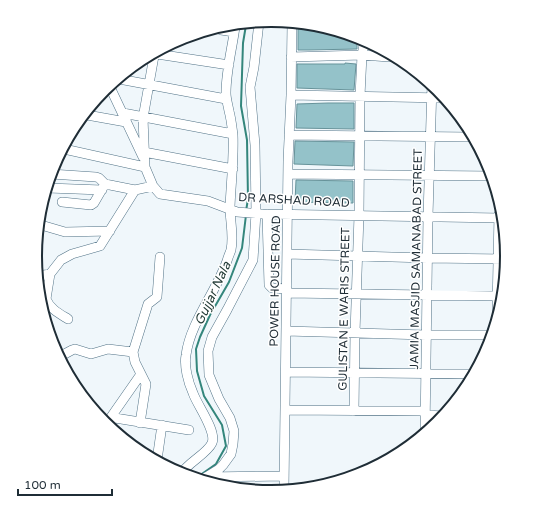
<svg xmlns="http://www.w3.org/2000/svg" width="542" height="513" viewBox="0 0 542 513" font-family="'Varela Round',sans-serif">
<rect width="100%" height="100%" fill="#f0f7fb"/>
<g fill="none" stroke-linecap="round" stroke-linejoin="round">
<path stroke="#34867c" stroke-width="2" d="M 246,25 L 243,43 L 241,106 L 247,140 L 248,199 L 246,211
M 196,478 L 216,464 L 226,446 L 222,425 L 204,396 L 197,371 L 196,349 L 200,337 L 210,315 L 229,282 L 242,248 L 246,215"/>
</g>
<path fill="#94c2c9" stroke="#67939a" d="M 298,26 L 357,37 L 357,49 L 309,50 L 298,50 Z
M 345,63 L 356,64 L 354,90 L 297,88 L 297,64 L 345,64 Z
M 328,103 L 354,103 L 354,129 L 296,128 L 297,104 Z
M 295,141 L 354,142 L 353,166 L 294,164 Z
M 296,180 L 353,181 L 353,203 L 295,202 Z"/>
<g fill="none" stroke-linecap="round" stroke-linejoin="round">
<g stroke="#527387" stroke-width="10">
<path id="minor" d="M 221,30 L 234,32
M 157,54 L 229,65
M 154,56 L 143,118 L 145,167 L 153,186 L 160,194 L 208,201 L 237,212 L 263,214 L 500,218
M 291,57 L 362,55 L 389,57
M 119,79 L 226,99
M 109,85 L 143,157
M 291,95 L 444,98
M 123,113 L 233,134
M 87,115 L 126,122
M 289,135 L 470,137
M 64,149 L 145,167
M 144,152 L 233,169
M 51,174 L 96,177 L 99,178 L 105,184 L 135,190
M 288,174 L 492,176
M 48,188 L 102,190
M 62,202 L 91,205 L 94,203 L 105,184
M 267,214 L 269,285 L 272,288 L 287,289
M 41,225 L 65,232 L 110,231
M 287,254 L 427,258 L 507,259
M 50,274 L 46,299 C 50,309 60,314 68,319
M 38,276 L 50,274 L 61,260 L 72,254 L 100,246 L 135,190 L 153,186
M 287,293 L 500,296
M 497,310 L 499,214
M 286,331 L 426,335 L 492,335
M 59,357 L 72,350 L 75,349 L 91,354 L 108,349 L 133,352
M 286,372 L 472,374
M 285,410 L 425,411
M 354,411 L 355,333 L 359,215 L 360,96 L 362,55 L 365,40
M 425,415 L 444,416
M 111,420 L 111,417 L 141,374
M 140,423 L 146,384 L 135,362 L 133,352 L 148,304 L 157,297 L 160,257
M 104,424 L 115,418 L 189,430
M 425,433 L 428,216 L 432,85
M 157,460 L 162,425
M 180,475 C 188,462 207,454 212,443 C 217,431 197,405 193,393 C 188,382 184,366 186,355 C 190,323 216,292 227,261 C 228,257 230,253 231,250 C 234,235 230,222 230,207 C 231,183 234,159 233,135 C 232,127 231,118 229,111 C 228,105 226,99 226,93 C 226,71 232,49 235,27
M 206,477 L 284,476
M 204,480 L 206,477 L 219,469 L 223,465 L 231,454 L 233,444 L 234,431 L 230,418 L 219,399 L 209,375 L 208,351 L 212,337 L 227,310 L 253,260 L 256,213 L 255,145 L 250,87 L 254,67 L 259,22
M 284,490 L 288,161 L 291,95 L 292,24"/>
</g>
<use href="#minor" stroke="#fff" stroke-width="9"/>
</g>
<g text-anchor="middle" stroke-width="3" stroke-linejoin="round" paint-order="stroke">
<g font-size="12" fill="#1f2d36" stroke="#fff">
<text transform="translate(294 200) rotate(3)" y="4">DR ARSHAD ROAD</text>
<text transform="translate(416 259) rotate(-89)" y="4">JAMIA MASJID SAMANABAD STREET</text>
<text transform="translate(275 281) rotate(-89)" y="4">POWER HOUSE ROAD</text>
<text transform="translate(344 309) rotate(-89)" y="4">GULISTAN E WARIS STREET</text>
</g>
<g font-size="13" font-style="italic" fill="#253d38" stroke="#fff">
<text transform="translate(212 293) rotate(-65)" y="5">Gujjar Nala</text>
</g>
</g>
<path d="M0 0H542V513H0ZM42 256a229 229 0 1 1 458 0a229 229 0 1 1-458 0Z" fill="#fff" fill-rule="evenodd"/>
<path fill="none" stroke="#1f2d36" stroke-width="2" d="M42 256a229 229 0 1 1 458 0a229 229 0 1 1-458 0Z"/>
<path d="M18 489v6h94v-6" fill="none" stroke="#1f2d36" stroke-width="2"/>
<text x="24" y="489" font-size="12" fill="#1f2d36" stroke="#ffffff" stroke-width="3" paint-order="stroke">100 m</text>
</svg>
